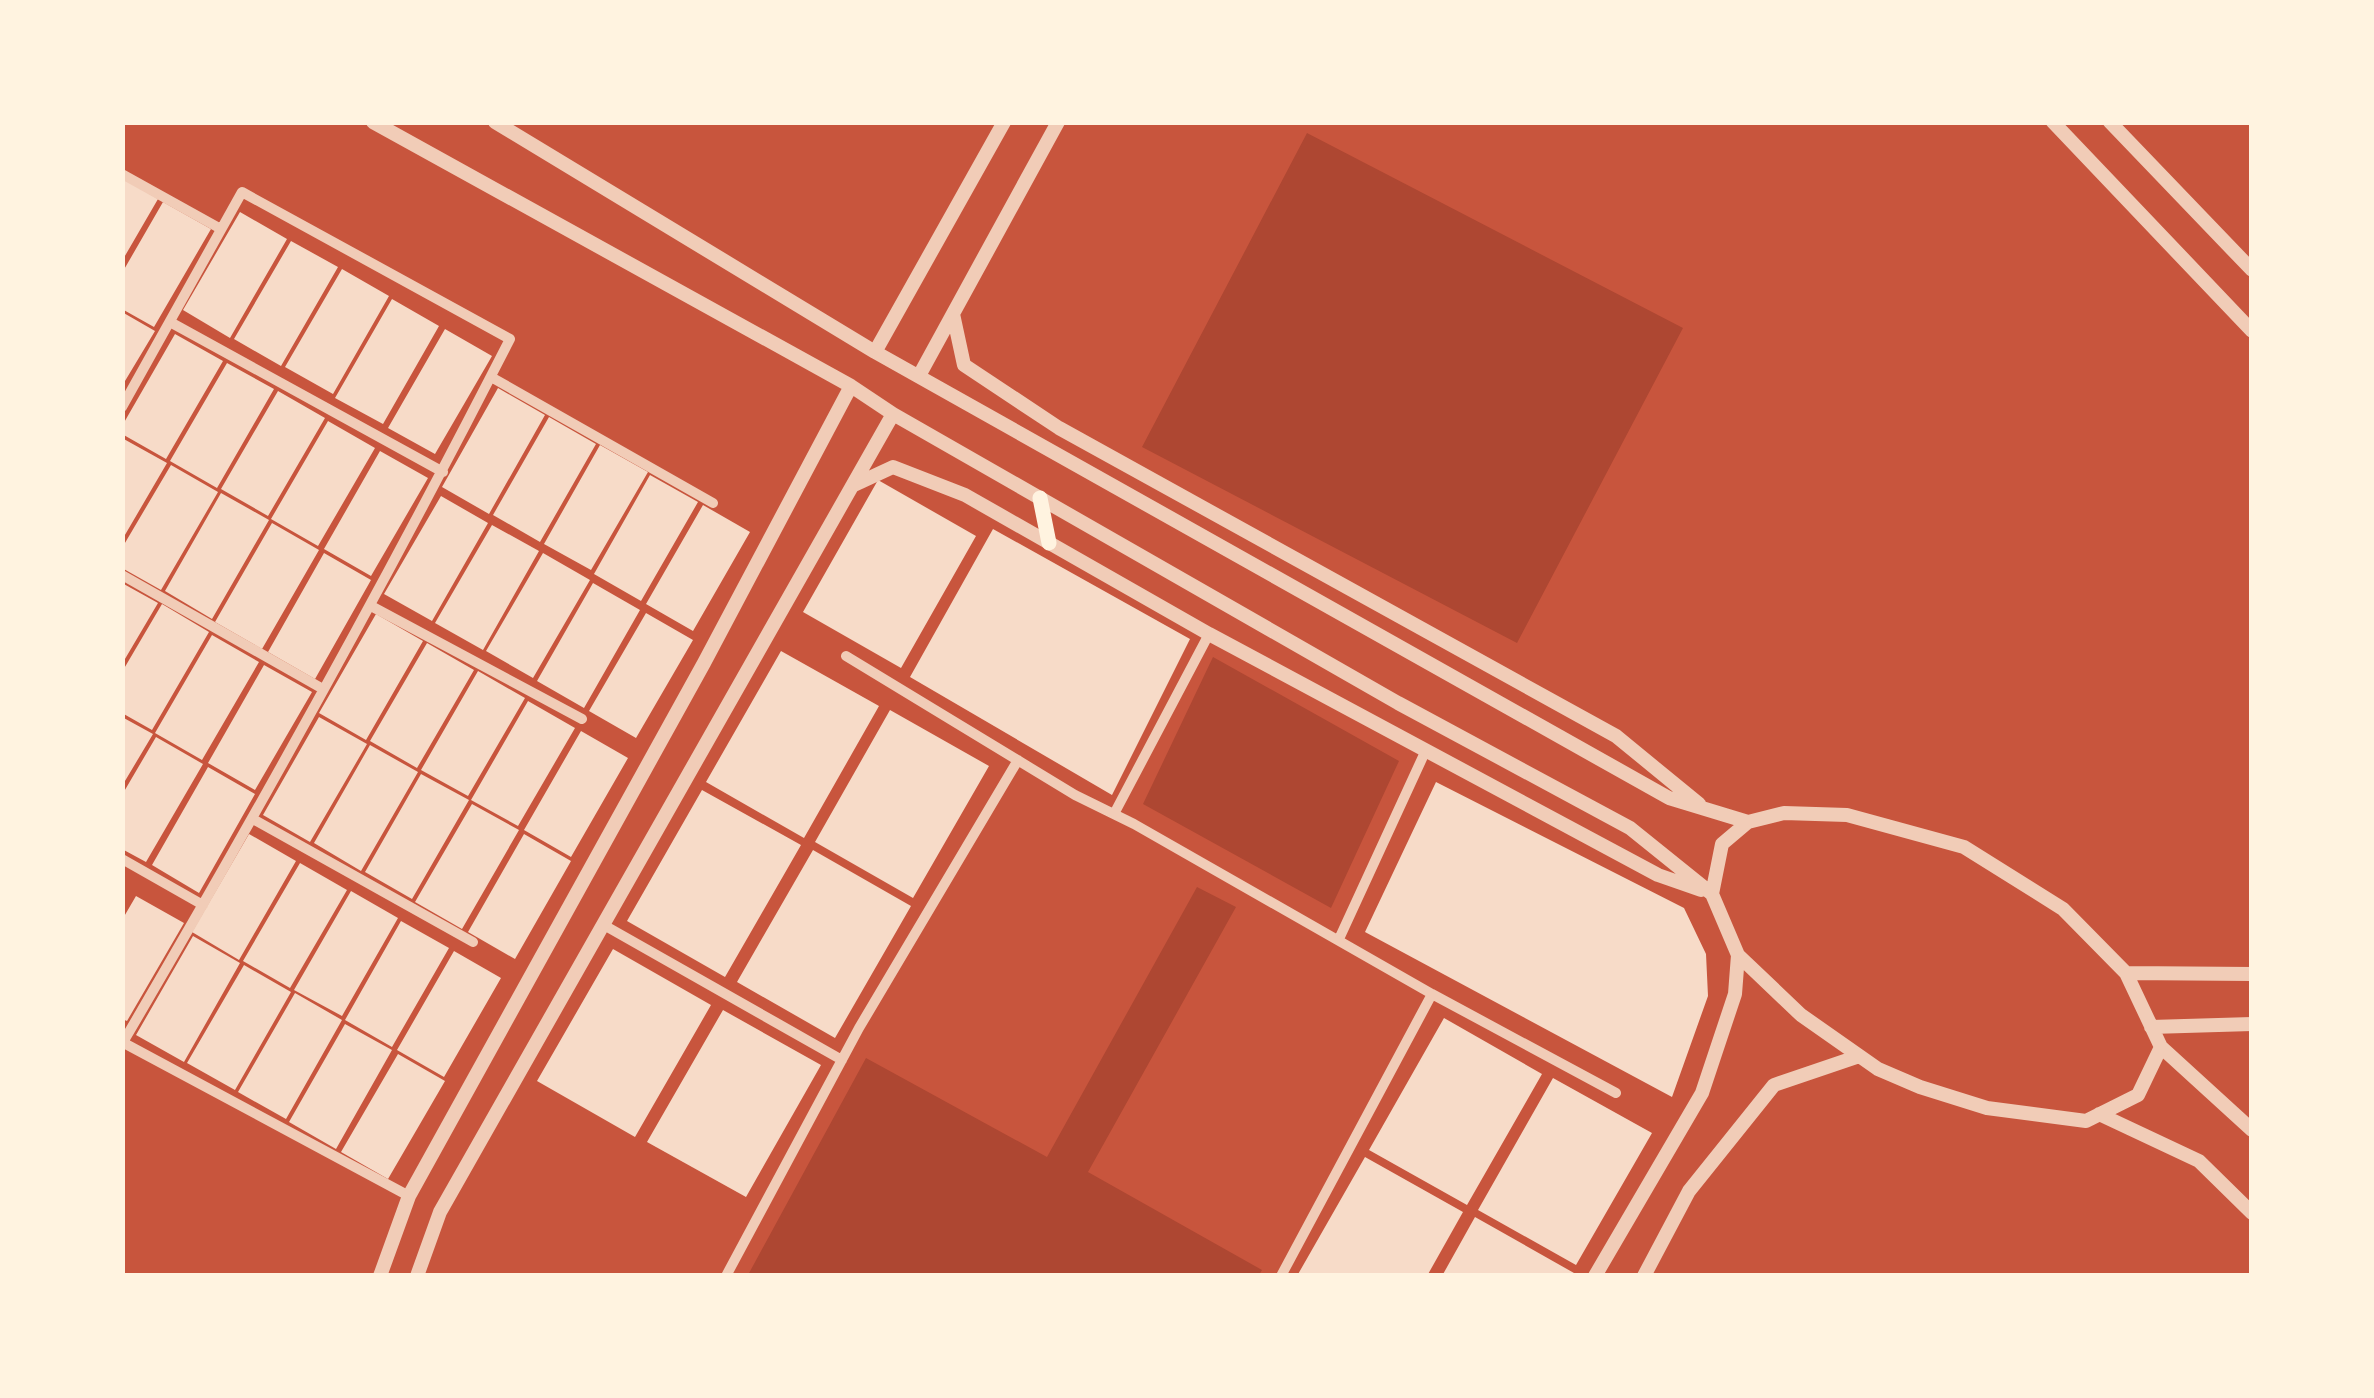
<svg xmlns="http://www.w3.org/2000/svg" width="2374" height="1398" viewBox="0 0 2374 1398" font-family="'Alegreya Sans',sans-serif">
<rect width="100%" height="100%" fill="#c8553d"/>
<path fill="#ae4732" d="M 1307,133 L 1683,328 L 1517,643 L 1142,447 Z
M 1213,657 L 1399,761 L 1331,908 L 1143,804 Z
M 1197,887 L 1236,907 L 1088,1172 L 1262,1270 L 1259,1275 L 748,1275 L 866,1058 L 1047,1157 Z"/>
<path fill="#f7dbc8" d="M 122,178 L 158,199 L 122,261 Z
M 163,202 L 211,229 L 154,327 L 122,309 L 122,273 Z
M 240,212 L 287,239 L 230,338 L 183,310 Z
M 291,241 L 338,267 L 281,366 L 234,339 Z
M 342,269 L 389,296 L 333,394 L 285,367 Z
M 392,299 L 439,326 L 383,424 L 335,398 Z
M 122,312 L 155,331 L 122,386 Z
M 445,329 L 492,356 L 435,454 L 388,428 Z
M 175,334 L 223,361 L 166,459 L 122,434 L 122,426 Z
M 227,363 L 274,389 L 217,488 L 170,461 Z
M 498,388 L 545,415 L 489,514 L 442,487 Z
M 278,391 L 325,418 L 268,516 L 221,489 Z
M 549,417 L 596,444 L 540,542 L 493,515 Z
M 328,421 L 375,448 L 318,546 L 271,519 Z
M 122,438 L 167,463 L 122,540 Z
M 600,445 L 648,472 L 591,570 L 544,544 Z
M 380,451 L 428,478 L 371,576 L 324,549 Z
M 171,465 L 218,492 L 161,590 L 122,568 L 122,548 Z
M 650,475 L 698,502 L 641,601 L 594,574 Z
M 878,480 L 976,536 L 901,668 L 803,612 Z
M 221,493 L 269,520 L 212,619 L 165,591 Z
M 441,496 L 488,523 L 432,621 L 384,594 Z
M 703,505 L 750,532 L 693,631 L 646,604 Z
M 272,523 L 319,550 L 262,649 L 215,622 Z
M 492,525 L 539,551 L 483,650 L 435,623 Z
M 993,529 L 1190,639 L 1112,795 L 910,677 Z
M 324,553 L 371,580 L 315,679 L 268,652 Z
M 543,553 L 590,580 L 533,678 L 486,651 Z
M 122,583 L 158,603 L 122,664 Z
M 593,583 L 640,610 L 584,708 L 537,681 Z
M 162,604 L 209,632 L 152,730 L 122,713 L 122,672 Z
M 646,613 L 693,640 L 636,738 L 589,711 Z
M 376,614 L 423,641 L 366,740 L 319,713 Z
M 212,635 L 259,662 L 202,760 L 155,733 Z
M 427,643 L 474,670 L 417,768 L 370,741 Z
M 781,651 L 879,706 L 804,838 L 706,782 Z
M 264,665 L 312,692 L 255,790 L 208,763 Z
M 478,671 L 525,698 L 468,796 L 421,770 Z
M 528,701 L 575,728 L 518,826 L 471,800 Z
M 890,710 L 989,766 L 913,898 L 815,842 Z
M 122,717 L 153,734 L 122,786 Z
M 319,717 L 367,744 L 310,842 L 263,815 Z
M 581,731 L 628,758 L 571,857 L 524,830 Z
M 156,737 L 203,764 L 146,862 L 122,849 L 122,795 Z
M 370,745 L 418,772 L 361,871 L 314,843 Z
M 208,767 L 255,794 L 199,893 L 152,865 Z
M 421,774 L 469,800 L 412,899 L 365,872 Z
M 1436,782 L 1684,908 L 1706,954 L 1708,996 L 1672,1097 L 1365,932 Z
M 702,790 L 801,845 L 725,977 L 627,921 Z
M 472,804 L 519,830 L 462,929 L 415,902 Z
M 249,834 L 296,861 L 239,960 L 192,932 Z
M 524,834 L 571,861 L 515,959 L 468,932 Z
M 813,850 L 911,906 L 835,1038 L 737,982 Z
M 300,863 L 347,890 L 290,988 L 243,961 Z
M 351,891 L 398,918 L 342,1016 L 294,990 Z
M 136,896 L 184,923 L 127,1021 L 122,1019 L 122,920 Z
M 401,921 L 449,948 L 392,1047 L 345,1020 Z
M 193,936 L 240,963 L 184,1062 L 136,1035 Z
M 613,949 L 711,1005 L 635,1137 L 537,1081 Z
M 454,951 L 501,978 L 444,1077 L 397,1050 Z
M 244,965 L 291,992 L 235,1090 L 187,1063 Z
M 295,993 L 342,1020 L 286,1119 L 238,1092 Z
M 723,1010 L 821,1065 L 746,1197 L 647,1142 Z
M 1444,1018 L 1542,1074 L 1467,1205 L 1369,1150 Z
M 345,1024 L 392,1050 L 336,1149 L 289,1122 Z
M 398,1054 L 445,1081 L 388,1179 L 341,1152 Z
M 1553,1078 L 1652,1133 L 1576,1265 L 1478,1210 Z
M 1365,1157 L 1463,1212 L 1427,1276 L 1297,1276 Z
M 1475,1217 L 1574,1273 L 1572,1276 L 1442,1276 Z"/>
<g fill="none" stroke-linecap="round" stroke-linejoin="round">
<path stroke="#f1ccb7" stroke-width="10" d="M 122,174 L 221,229
M 170,322 L 443,472
M 491,377 L 713,503
M 122,407 L 242,192 L 510,339 C 388,578 258,812 122,1044
M 122,575 L 323,689
M 371,606 L 582,719
M 846,656 L 1075,795 L 1134,824 L 1432,994 L 1616,1093
M 1114,814 L 1209,634
M 253,819 L 473,942
M 122,859 L 203,905
M 602,924 L 842,1060
M 1339,939 L 1426,750
M 122,1042 L 409,1196
M 726,1276 L 859,1028 L 1018,760
M 1281,1276 L 1432,994"/>
<path stroke="#f1ccb7" stroke-width="14" d="M 373,122 L 851,386 L 893,414 L 1398,703 L 1630,828 L 1712,894
M 495,122 L 875,352 L 1669,798 L 1748,822
M 2053,122 L 2252,331
M 2110,122 L 2252,270
M 953,314 L 964,365 L 1059,428 L 1616,736 L 1699,804
M 875,352 L 1004,122
M 920,374 L 1058,122
M 852,486 L 893,467 L 965,495 L 1209,634 L 1658,875 L 1701,890
M 1784,813 L 1847,815 L 1964,847 L 2063,909 L 2126,973 L 2161,1047 L 2138,1095 L 2086,1121 L 1987,1108 L 1920,1087 L 1878,1069 L 1801,1015 L 1738,955 L 1712,894 L 1722,844 L 1748,822 Z
M 2126,973 L 2252,974
M 2151,1027 L 2252,1024
M 2161,1047 L 2252,1130
M 2099,1114 L 2199,1161 L 2252,1213
M 380,1276 L 409,1196 L 704,663 L 851,386
M 417,1276 L 440,1212 L 893,414
M 1595,1276 L 1702,1093 L 1735,994 L 1738,955
M 1644,1276 L 1689,1191 L 1774,1085 L 1859,1056"/>
<path stroke="#fff3e0" stroke-width="15" d="M 1040,498 L 1049,543"/>
</g>
<rect width="2374" height="1398" fill="none" stroke="#fff3e0" stroke-width="250"/>
</svg>
